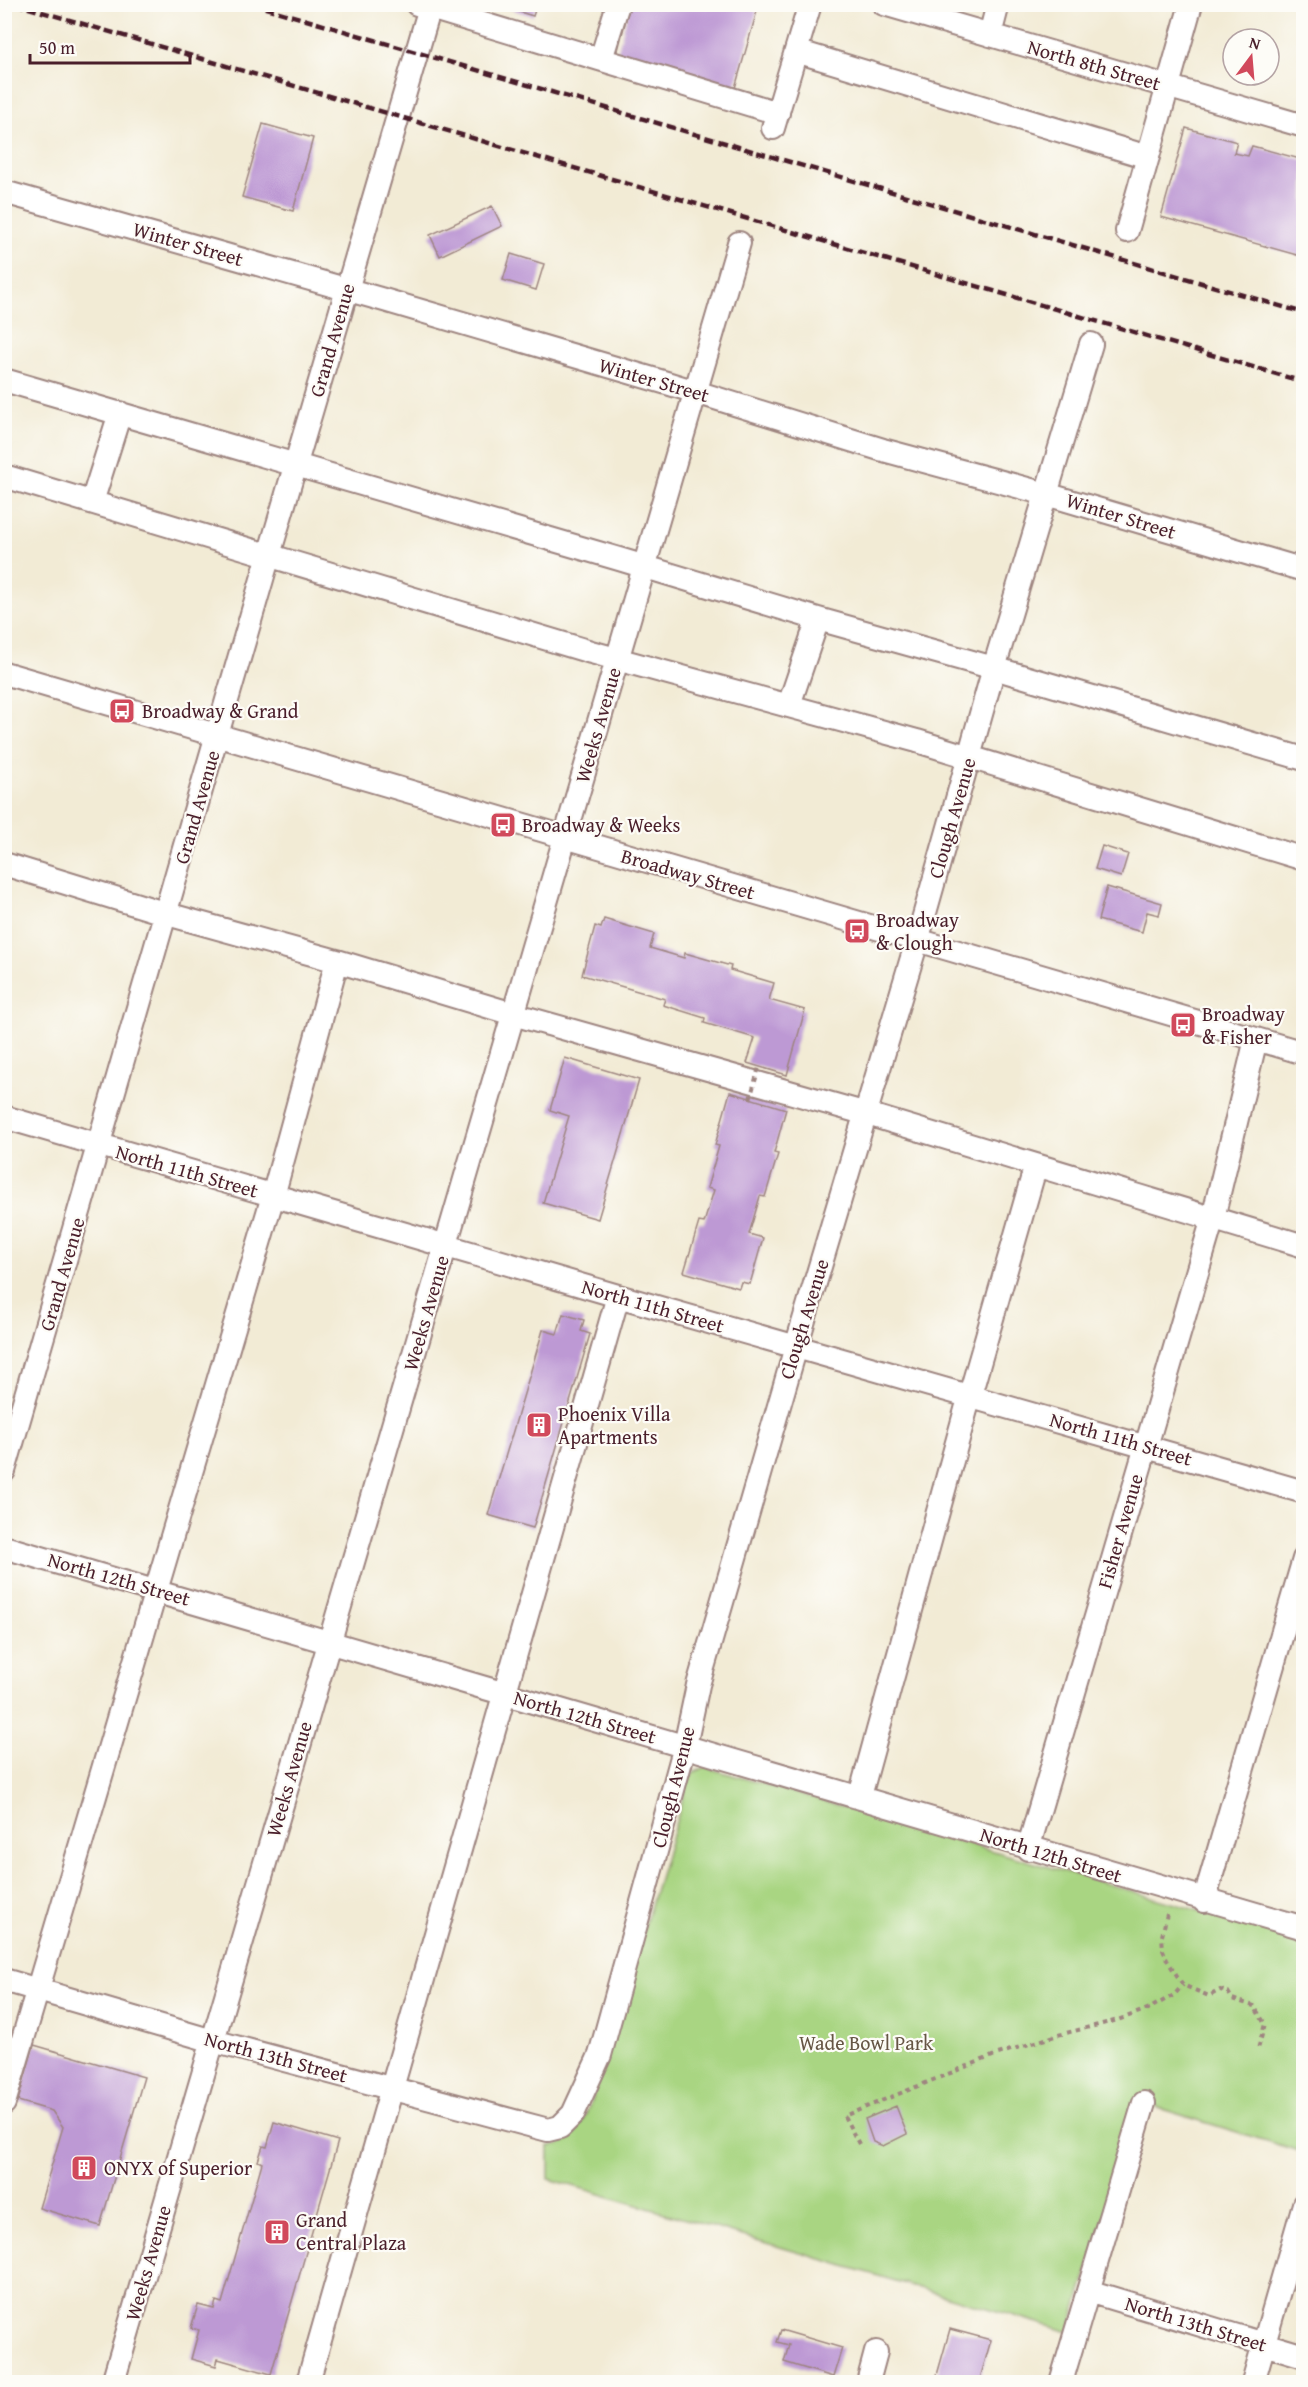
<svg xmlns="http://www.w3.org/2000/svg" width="1308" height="2387" viewBox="0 0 1308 2387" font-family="'Gentium Book Plus',serif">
<rect width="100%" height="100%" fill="#fdfcf7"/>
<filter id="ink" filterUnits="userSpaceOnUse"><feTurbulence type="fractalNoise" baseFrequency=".0167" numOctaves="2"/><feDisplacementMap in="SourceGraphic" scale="12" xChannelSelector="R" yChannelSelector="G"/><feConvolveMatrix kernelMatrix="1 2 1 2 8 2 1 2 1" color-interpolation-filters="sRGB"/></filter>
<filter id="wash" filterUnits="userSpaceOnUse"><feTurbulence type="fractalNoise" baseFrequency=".008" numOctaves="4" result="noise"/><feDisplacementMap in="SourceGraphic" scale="24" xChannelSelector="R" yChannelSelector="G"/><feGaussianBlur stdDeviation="1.35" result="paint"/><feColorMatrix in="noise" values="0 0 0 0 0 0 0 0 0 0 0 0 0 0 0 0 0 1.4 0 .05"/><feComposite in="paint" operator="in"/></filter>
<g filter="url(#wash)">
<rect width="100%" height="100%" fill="#f2ebd5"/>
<path fill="#a9d582" stroke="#7a7a56" stroke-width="1.5" d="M 705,1767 L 1303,1941 L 1304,2135 L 1299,2151 L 1139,2102 L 1069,2332 L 549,2179 L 549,2146 C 578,2148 586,2113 595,2091 L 688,1782 L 693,1773 Z"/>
<g id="blocks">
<path fill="#bd99d4" d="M 494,4 L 537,4 L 533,16 Z
M 630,4 L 733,4 L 757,11 L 735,88 L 617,54 Z
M 263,124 L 313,138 L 293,211 L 242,197 Z
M 1186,128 L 1237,142 L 1234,153 L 1248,156 L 1252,146 L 1304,160 L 1304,257 L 1161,217 Z
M 492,206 L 502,226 L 440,256 L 430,235 Z
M 511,254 L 544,264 L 536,290 L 503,280 Z
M 1102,846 L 1128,854 L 1121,877 L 1095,869 Z
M 1107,887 L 1162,903 L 1159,915 L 1147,912 L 1142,932 L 1098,920 Z
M 604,919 L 654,934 L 650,948 L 684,958 L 685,953 L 731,966 L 730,970 L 774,983 L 769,1000 L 805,1010 L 787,1075 L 747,1063 L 755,1038 L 704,1023 L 705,1018 L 663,1005 L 665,999 L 582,975 L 595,926 L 601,928 Z
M 565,1058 L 639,1080 L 598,1219 L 543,1203 L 569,1116 L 550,1110 Z
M 730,1092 L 786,1109 L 774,1153 L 778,1154 L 765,1197 L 760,1196 L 749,1234 L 763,1238 L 750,1284 L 741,1282 L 739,1288 L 684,1272 L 699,1222 L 704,1223 L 714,1190 L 707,1188 L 719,1146 L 715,1145 Z
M 563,1314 L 584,1320 L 581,1331 L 590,1334 L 533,1528 L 488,1515 L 543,1330 L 557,1334 Z
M 34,2045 L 144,2077 L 100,2226 L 39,2208 L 63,2127 L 52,2111 L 18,2101 Z
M 896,2106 L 907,2134 L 883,2146 L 873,2142 L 865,2119 Z
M 274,2122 L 338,2141 L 271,2374 L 218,2359 L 216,2366 L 191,2359 L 199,2330 L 191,2328 L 198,2305 L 214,2309 L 216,2301 L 222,2303 L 262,2163 L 258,2161 L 263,2146 L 267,2147 Z
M 950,2329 L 991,2340 L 979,2382 L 935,2382 Z
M 781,2330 L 842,2348 L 833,2377 L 784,2362 L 789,2345 L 777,2342 Z"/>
</g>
</g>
<g filter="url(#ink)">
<use href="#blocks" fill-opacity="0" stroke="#9e8580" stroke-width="1.5"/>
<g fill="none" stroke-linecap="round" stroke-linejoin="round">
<g stroke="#9e8580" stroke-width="26">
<path id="minor" d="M 417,4 L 778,113
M 884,4 L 1304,126
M 990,35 L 998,4
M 796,51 L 1148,157
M 601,59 L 618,4
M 773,128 L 810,4
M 4,192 L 384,300 L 670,384 L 883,450 L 1046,494 L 1304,570
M 1127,231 L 1191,4
M 4,380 L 619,559 L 818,619 L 994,668 L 1304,759
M 4,476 L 591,652 L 917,741 L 1304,859
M 92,502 L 120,413
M 4,673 L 1304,1053
M 789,705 L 818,619
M 4,864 L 167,914 L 337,961 L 513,1014 L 867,1114 L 1304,1246
M 4,1117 L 618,1296 L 1304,1492
M 4,1471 L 269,555 L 431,4
M 4,1547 L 1304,1928
M 860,1796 L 970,1395 L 1036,1165
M 1028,1849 L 1213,1218 L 1256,1039
M 1204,1901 L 1304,1559
M 4,1980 L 213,2041 L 548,2130 L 560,2127 L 573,2114 L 600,2055 L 685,1746 L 698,1685 L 796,1347 L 917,941 L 994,668 L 1091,344
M 4,2103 L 273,1196 L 337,961
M 1088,2291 L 1304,2356
M 113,2382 L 739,243
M 308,2382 L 618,1296
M 868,2382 L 876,2352
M 1061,2382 L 1144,2103
M 1253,2382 L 1304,2204"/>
</g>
<path stroke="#9e8580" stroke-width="4" stroke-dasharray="4.5 4.5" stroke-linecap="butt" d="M 1167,1914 L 1162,1936 L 1163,1950 L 1167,1960 L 1183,1985 L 1209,1996 L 1220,1990 L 1228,1992 L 1232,1999 L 1254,2006 L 1265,2024 L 1258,2049
M 859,2144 L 844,2116 L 995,2055 L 1058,2035 L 1118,2020 L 1150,2008 L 1174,1995 L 1183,1985"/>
<use href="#minor" stroke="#fff" stroke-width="22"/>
<path stroke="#4a1f2b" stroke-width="4.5" stroke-dasharray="9 4.5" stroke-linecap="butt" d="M 15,4 L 1304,382
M 252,4 L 1304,313"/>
<path stroke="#9e8580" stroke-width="4" stroke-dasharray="4.5 4.5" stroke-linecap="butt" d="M 750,1099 L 759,1067"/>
</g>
</g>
<defs>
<g id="bus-square" transform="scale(1.35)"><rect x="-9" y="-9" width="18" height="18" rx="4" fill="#d1495b" stroke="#fdfcf7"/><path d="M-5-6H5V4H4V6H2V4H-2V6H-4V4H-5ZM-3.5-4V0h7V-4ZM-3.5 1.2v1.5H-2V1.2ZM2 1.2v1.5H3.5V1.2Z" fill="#fff"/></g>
<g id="building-square" transform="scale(1.35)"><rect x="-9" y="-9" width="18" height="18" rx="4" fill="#d1495b" stroke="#fdfcf7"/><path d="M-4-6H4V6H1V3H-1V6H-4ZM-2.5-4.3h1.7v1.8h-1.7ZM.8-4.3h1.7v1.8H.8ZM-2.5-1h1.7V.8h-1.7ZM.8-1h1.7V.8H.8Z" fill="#fff"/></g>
</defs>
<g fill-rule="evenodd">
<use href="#bus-square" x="122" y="711"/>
<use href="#bus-square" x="503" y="825"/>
<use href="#bus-square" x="857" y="931"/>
<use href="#bus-square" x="1183" y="1025"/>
<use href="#building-square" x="539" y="1425"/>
<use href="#building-square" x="84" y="2168"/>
<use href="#building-square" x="277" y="2232"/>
</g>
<g text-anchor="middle" stroke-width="4.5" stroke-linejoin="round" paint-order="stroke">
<g font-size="20" fill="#4a1f2b" stroke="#fdfcf7">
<text transform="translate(1094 65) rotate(16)" y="7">North 8th Street</text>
<text transform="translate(188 244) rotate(16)" y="7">Winter Street</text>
<text transform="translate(332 340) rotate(-74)" y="7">Grand Avenue</text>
<text transform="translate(654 380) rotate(16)" y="7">Winter Street</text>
<text transform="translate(1121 516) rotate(17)" y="7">Winter Street</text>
<text transform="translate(598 725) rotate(-74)" y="7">Weeks Avenue</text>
<text transform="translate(197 807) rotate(-74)" y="7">Grand Avenue</text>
<text transform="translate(952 818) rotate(-74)" y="7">Clough Avenue</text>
<text transform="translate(688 874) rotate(16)" y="7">Broadway Street</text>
<text transform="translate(187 1171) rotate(16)" y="7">North 11th Street</text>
<text transform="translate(62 1274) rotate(-74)" y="7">Grand Avenue</text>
<text transform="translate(653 1306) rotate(16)" y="7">North 11th Street</text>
<text transform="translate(426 1313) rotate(-74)" y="7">Weeks Avenue</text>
<text transform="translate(804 1319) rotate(-73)" y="7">Clough Avenue</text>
<text transform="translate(1121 1439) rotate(16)" y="7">North 11th Street</text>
<text transform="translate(1120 1531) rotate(-74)" y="7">Fisher Avenue</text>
<text transform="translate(119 1579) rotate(16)" y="7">North 12th Street</text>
<text transform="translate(585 1717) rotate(16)" y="7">North 12th Street</text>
<text transform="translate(289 1779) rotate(-74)" y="7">Weeks Avenue</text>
<text transform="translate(673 1787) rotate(-76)" y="7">Clough Avenue</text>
<text transform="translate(1051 1855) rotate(17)" y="7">North 12th Street</text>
<text transform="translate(276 2057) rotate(15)" y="7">North 13th Street</text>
<text transform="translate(148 2263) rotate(-74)" y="7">Weeks Avenue</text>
<text transform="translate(1196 2324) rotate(17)" y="7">North 13th Street</text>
</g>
<g font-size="20" fill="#4a1f2b" stroke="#fdfcf7" text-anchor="start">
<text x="142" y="718">Broadway &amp; Grand</text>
<text x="522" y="832">Broadway &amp; Weeks</text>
<text x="876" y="927">Broadway<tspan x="876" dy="23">&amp; Clough</tspan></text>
<text x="1202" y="1021">Broadway<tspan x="1202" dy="23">&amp; Fisher</tspan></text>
<text x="558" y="1421">Phoenix Villa<tspan x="558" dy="23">Apartments</tspan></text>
<text x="104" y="2175">ONYX of Superior</text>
<text x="296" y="2227">Grand<tspan x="296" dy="23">Central Plaza</tspan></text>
</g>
<g font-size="20" fill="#665645" stroke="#fdfcf7">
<text x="866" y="2050">Wade Bowl Park</text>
</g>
</g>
<rect width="1308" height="2387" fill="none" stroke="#fdfcf7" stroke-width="24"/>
<g transform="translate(1251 57) rotate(16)"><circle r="28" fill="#fdfcf7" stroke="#b5a4a5" stroke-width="1.5"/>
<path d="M0-4.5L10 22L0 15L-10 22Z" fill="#d1495b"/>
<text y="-9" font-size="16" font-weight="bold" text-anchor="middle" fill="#4a1f2b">N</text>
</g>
<path d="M30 54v9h160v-9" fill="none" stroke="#4a1f2b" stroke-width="3"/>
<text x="39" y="54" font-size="18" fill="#4a1f2b" stroke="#fdfcf7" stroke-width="4.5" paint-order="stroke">50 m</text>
</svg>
